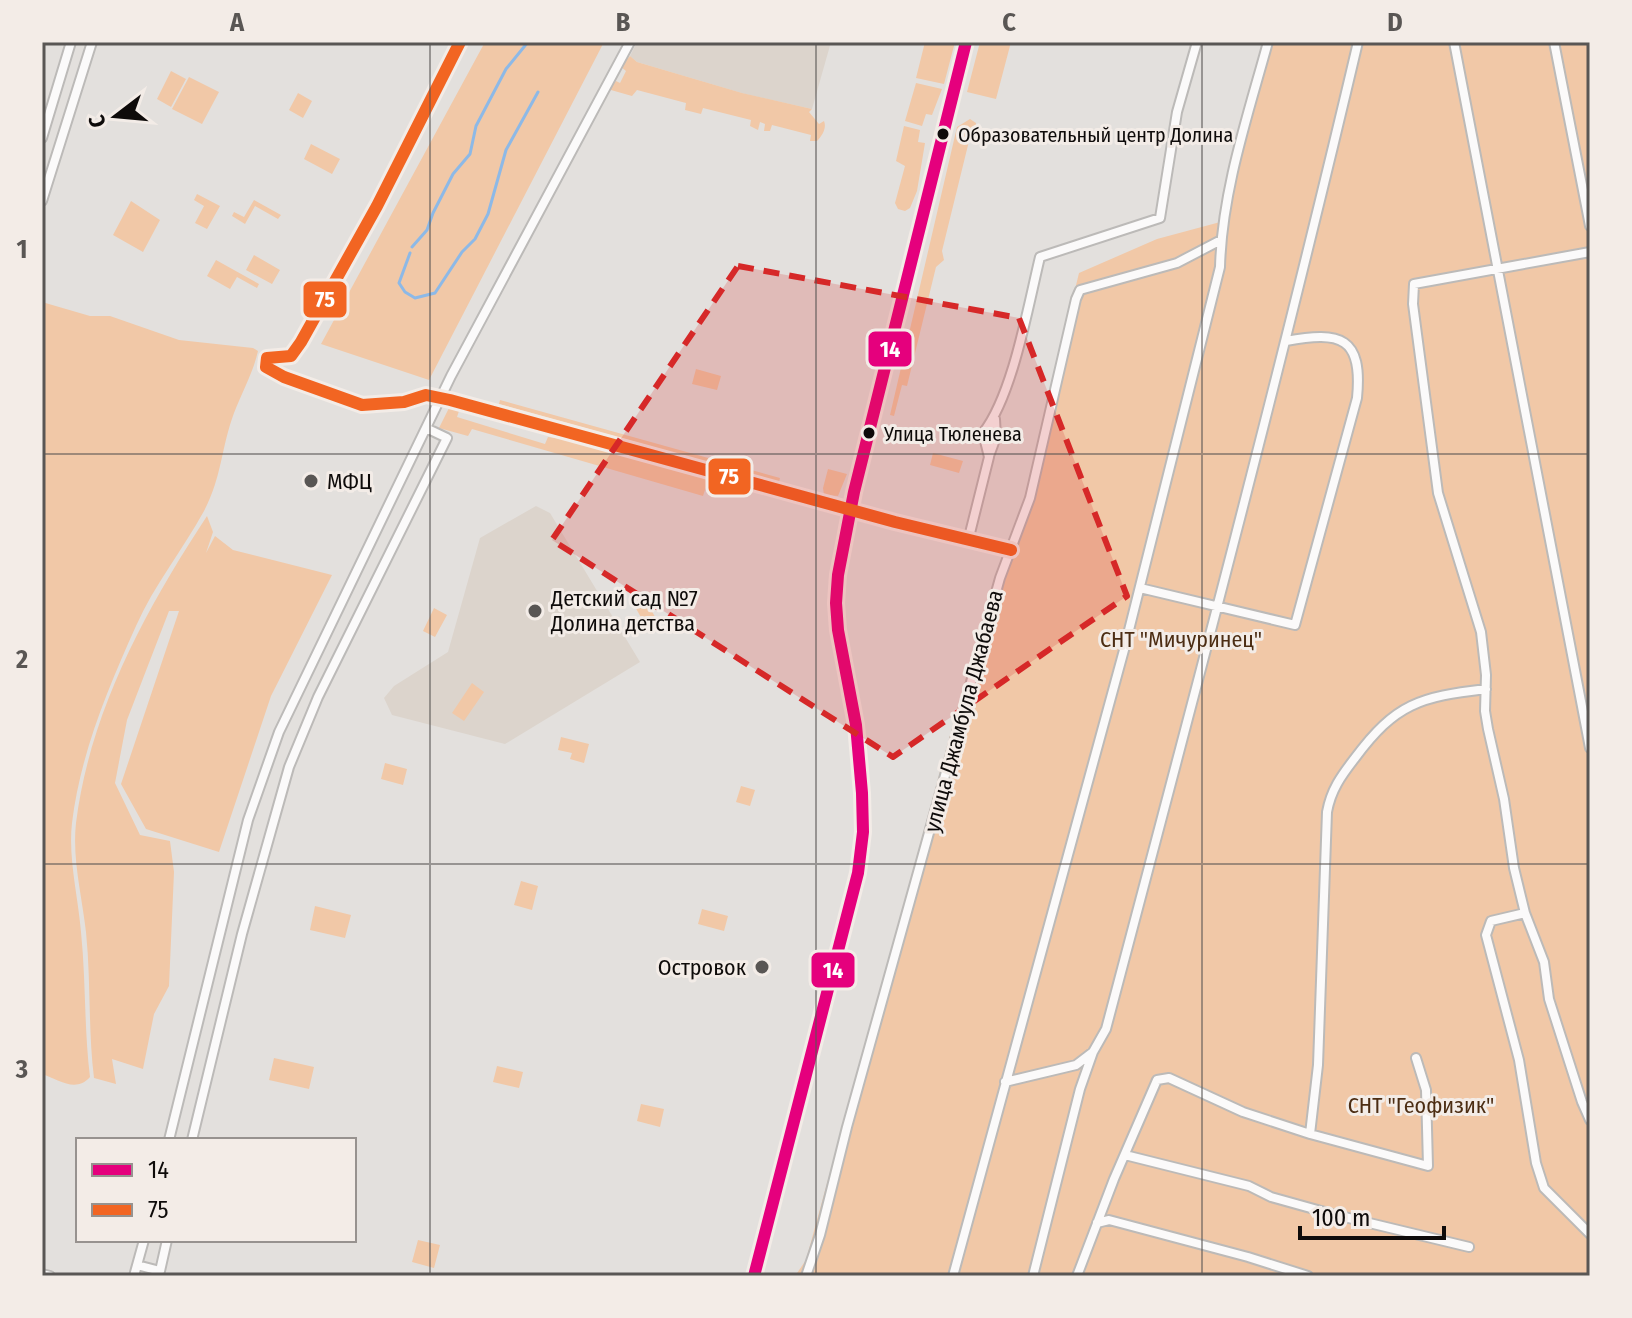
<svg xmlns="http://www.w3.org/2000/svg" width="1632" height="1318" viewBox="0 0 1632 1318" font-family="'Fira Sans Condensed',sans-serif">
<rect width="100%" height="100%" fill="#e3e0dd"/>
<path fill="#dcd4cc" d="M 637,42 L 831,42 L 812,109 L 745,94 L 637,62 L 630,56 Z
M 536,506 L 550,513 L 640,662 L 505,744 L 392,715 L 384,698 L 394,686 L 448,652 L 480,538 Z"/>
<path fill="#f1c8a7" d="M 485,42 L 604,42 L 429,380 L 321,344 Z
M 925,42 L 955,42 L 944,84 L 916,78 Z
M 980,42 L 1011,42 L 996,99 L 967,92 Z
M 1271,42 L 1590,42 L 1590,1276 L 795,1276 L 806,1260 L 963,688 L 1003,557 L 1024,499 L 1079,273 L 1157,239 L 1224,221 Z
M 630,56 L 637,62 L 742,93 L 812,109 L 809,112 L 819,124 L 824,121 C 827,128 822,136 817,141 L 810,141 L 811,135 L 772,125 L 770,131 L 764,131 L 765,124 L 760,122 L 758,130 L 750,126 L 751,120 L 703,108 L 701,114 L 685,110 L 686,103 L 637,90 L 632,96 L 611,90 L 611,85 L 616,81 L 620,83 L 626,71 L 620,66 Z
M 171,71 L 186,79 L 171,107 L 157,99 Z
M 189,77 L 219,92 L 202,124 L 172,109 Z
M 916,83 L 942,89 L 932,115 L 926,114 L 922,126 L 905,121 Z
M 298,93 L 312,101 L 303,118 L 289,110 Z
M 970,119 L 976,123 L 976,131 L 970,137 L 942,251 L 944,260 L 936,267 L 907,386 L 902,385 L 894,416 L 890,415 L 957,127 Z
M 904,126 L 920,130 L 918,142 L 925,143 L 917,191 L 910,208 L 905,211 L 898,209 L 895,203 L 905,166 L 896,161 Z
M 311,144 L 340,159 L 332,174 L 304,159 Z
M 197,194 L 220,206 L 207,229 L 195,223 L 204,206 L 194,200 Z
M 254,200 L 281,215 L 278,219 L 255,206 L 245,224 L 232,216 L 234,212 L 244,217 Z
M 131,201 L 160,220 L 143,252 L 113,235 Z
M 254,255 L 280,270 L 272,284 L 246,270 Z
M 216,260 L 259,284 L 257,288 L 237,277 L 230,289 L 207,276 Z
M 42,302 L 90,316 L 110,316 L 179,340 L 253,348 L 258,351 C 253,373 242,392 234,413 C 221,448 222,477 204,511 C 182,551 154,585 136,626 C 108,688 80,755 72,823 C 68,858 78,896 81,932 C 86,980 84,1029 90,1077 C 76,1093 59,1080 42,1074 Z
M 696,369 L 721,376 L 717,390 L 692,384 Z
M 500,400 L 780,478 L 779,482 L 499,404 Z
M 450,406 L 460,408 L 457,417 L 545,444 L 548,437 L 576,441 L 709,478 L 703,496 L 472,429 L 468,436 L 439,428 Z
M 933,453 L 963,461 L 959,473 L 930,465 Z
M 828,469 L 847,474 L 838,496 L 824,495 L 823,488 Z
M 207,516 L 213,532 L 206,553 L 215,536 L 233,550 L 332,575 L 271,696 L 219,852 L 146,829 L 121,784 L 179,611 L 169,611 L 127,720 L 115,783 L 140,835 L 170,841 L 174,872 L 169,986 L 154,1014 L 143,1069 L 112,1059 L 116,1084 L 94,1078 C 88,1029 91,981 86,932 C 82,896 72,859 76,823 C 90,711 146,609 207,516 Z
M 644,597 L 659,624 L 648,630 L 633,603 Z
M 434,608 L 447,615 L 435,637 L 423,631 Z
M 472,683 L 484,692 L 464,721 L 452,713 Z
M 561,737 L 589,744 L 584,763 L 570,759 L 572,753 L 558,750 Z
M 385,763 L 407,769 L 403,785 L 381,779 Z
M 741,786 L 755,790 L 750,806 L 736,802 Z
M 521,881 L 538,886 L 532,910 L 514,905 Z
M 315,906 L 351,915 L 345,938 L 310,930 Z
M 702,909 L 728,916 L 724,931 L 698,924 Z
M 274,1058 L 314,1067 L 309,1089 L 269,1080 Z
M 497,1066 L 523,1072 L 519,1088 L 493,1082 Z
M 641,1104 L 664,1109 L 660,1127 L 637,1121 Z
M 418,1240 L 440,1245 L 434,1268 L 412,1262 Z"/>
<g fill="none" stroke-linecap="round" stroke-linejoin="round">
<path stroke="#8db9e7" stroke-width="3" d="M 412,247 L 427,230 L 433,213 L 453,174 L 470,154 L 476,126 L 506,69 L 528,42
M 410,253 L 399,283 L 405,292 L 415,298 L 435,293 L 462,252 L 475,239 L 488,214 L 506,150 L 538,92"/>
<g stroke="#bcbab8" stroke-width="12">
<path id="street" d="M 460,42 L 377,206 L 301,342 L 291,356 L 267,358 L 266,367 L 284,377 L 362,405 L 404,402 L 426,395 L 450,400 L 895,522 L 1011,550
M 1454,42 L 1590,748
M 1554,42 L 1590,226
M 42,138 L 71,42
M 42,201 L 92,42
M 1590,252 L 1414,284 L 1413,304 L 1438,493 L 1481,632 L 1486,675 L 1485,711 L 1488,729 L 1504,799 L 1514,868 L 1525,913 L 1491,921 L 1486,935 L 1519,1060 L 1536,1163 L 1544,1188 L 1590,1234
M 989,456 L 996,437 L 995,419
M 968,541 L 989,457 L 983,433 C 1013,395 1028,306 1040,257 L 1160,218 L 1177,112 L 1197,42
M 1140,588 L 1295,625 L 1357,398 C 1363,337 1341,331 1286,341
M 1525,913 L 1544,962 L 1549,999 L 1582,1102 L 1590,1120
M 1416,1058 L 1426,1090 L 1428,1166 L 1310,1134 L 1318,1065 L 1327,812 C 1331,790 1341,776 1355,758 C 1396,703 1420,697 1486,689
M 1005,1082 L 1076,1065 L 1093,1052 L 1106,1029 C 1193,701 1280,373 1358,42
M 169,1140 L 248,820 L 279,732 L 451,376 L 630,42
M 192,1140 L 242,934 L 289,767 L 318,697 L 447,438 L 426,428
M 1125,1155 L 1249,1186 L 1271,1197 L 1332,1214 L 1469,1247
M 1097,1223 L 1109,1220 L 1248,1257 L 1308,1276
M 137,1265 L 160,1271 L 167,1240
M 42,1274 L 50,1276
M 134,1276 L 144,1240
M 806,1276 L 820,1235 L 847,1127 L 1000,578 L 1030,498 L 1076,299 L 1080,290 L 1177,263 L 1221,240
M 953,1276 L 1124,650 L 1220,267 C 1222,191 1248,115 1268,42
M 1033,1276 L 1080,1089 L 1093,1052
M 1077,1276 L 1114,1179 L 1157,1080 L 1169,1078 L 1243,1112 L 1310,1134"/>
</g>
<g stroke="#bcbab8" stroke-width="15">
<path id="secondary" d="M 754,1276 L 858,873 L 863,832 L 862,793 L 856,725 L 838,630 L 836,603 L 838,575 L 854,492 L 966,42"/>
</g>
<use href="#street" stroke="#fbfafa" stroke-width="8"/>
<use href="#secondary" stroke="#fbfafa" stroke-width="11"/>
<g stroke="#f3ece7" stroke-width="18">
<path id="bus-1" d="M 754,1276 L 858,873 L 863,832 L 862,793 L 856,725 L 838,630 L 836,603 L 838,575 L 854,492 L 966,42"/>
</g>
<g stroke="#f3ece7" stroke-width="18">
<path id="bus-2" d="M 460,42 L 377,206 L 301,342 L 291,356 L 267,358 L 266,367 L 284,377 L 362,405 L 404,402 L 426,395 L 450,400 L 895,522 L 1011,550"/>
</g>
<use href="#bus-1" stroke="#e5007d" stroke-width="12"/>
<use href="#bus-2" stroke="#f26522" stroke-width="12"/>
</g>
<path fill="#d62828" fill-opacity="0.2" stroke="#d62828" stroke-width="6" stroke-dasharray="16 10" stroke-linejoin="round" d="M 738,266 L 1019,318 L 1127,596 L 893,757 L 552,540 Z"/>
<path fill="none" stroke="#595654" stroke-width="2" stroke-opacity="0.55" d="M 430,42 L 430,1276M 816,42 L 816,1276M 1202,42 L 1202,1276M 42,454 L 1590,454M 42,864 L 1590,864"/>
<g fill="#0e0b0a" stroke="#f3ece7" stroke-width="3">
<circle cx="943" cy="134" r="7"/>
<circle cx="869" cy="433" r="7"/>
</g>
<g fill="#595654" stroke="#f3ece7" stroke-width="3">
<circle cx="311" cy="481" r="8"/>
<circle cx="535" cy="611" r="8"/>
<circle cx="762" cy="967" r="8"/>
</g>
<g text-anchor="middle" stroke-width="6" stroke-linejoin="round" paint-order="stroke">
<g font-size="20" fill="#0e0b0a" stroke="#f3ece7" text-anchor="start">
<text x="958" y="142">Образовательный центр Долина</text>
<text x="884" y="441">Улица Тюленева</text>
</g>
<g font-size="22" fill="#0e0b0a" stroke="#f3ece7" text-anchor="start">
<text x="327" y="489">МФЦ</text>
<text x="551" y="606">Детский сад №7<tspan x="551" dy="25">Долина детства</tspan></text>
<text x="746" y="975" text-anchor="end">Островок</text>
</g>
<g font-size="22" fill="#4c2d13" stroke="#f3ece7">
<text x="1181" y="647">СНТ "Мичуринец"</text>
<text x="1421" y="1113">СНТ "Геофизик"</text>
</g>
<g font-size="22" fill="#0e0b0a" stroke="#f3ece7">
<text transform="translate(963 711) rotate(-75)" y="8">улица Джамбула Джабаева</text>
</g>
</g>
<g stroke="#f3ece7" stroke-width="3">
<rect x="302" y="280" width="46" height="39" rx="8" fill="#f26522"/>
<rect x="867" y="330" width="46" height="38" rx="8" fill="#e5007d"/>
<rect x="707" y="457" width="45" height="39" rx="8" fill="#f26522"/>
<rect x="810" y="951" width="46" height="38" rx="8" fill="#e5007d"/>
</g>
<g font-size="22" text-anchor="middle" font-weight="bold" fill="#fff">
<text x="325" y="307">75</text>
<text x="890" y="357">14</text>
<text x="729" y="484">75</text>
<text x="833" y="978">14</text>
</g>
<rect width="1632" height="1318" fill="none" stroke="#f3ece7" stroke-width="88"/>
<rect x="76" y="1138" width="280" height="104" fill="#f3ece7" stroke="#97928f" stroke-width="2"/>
<rect x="92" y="1164" width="40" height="12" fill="#e5007d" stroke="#97928f" stroke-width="2"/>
<text x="148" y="1178" font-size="24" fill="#0e0b0a">14</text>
<rect x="92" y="1204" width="40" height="12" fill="#f26522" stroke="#97928f" stroke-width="2"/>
<text x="148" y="1218" font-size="24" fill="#0e0b0a">75</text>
<g transform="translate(116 116) rotate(254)" stroke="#f3ece7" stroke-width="6" paint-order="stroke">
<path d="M0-6L14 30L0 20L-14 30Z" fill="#0e0b0a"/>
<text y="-12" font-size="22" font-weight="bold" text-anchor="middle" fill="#0e0b0a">С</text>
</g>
<path d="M1300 1226v12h144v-12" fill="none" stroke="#0e0b0a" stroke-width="4"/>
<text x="1312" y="1226" font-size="24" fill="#0e0b0a" stroke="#f3ece7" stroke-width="6" paint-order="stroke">100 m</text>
<rect x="44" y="44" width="1544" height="1230" fill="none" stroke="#595654" stroke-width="3"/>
<g font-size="26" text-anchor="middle" font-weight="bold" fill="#595654">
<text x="237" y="31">A</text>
<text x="623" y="31">B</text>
<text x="1009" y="31">C</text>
<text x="1395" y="31">D</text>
<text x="22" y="258">1</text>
<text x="22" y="668">2</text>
<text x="22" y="1078">3</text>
</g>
</svg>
